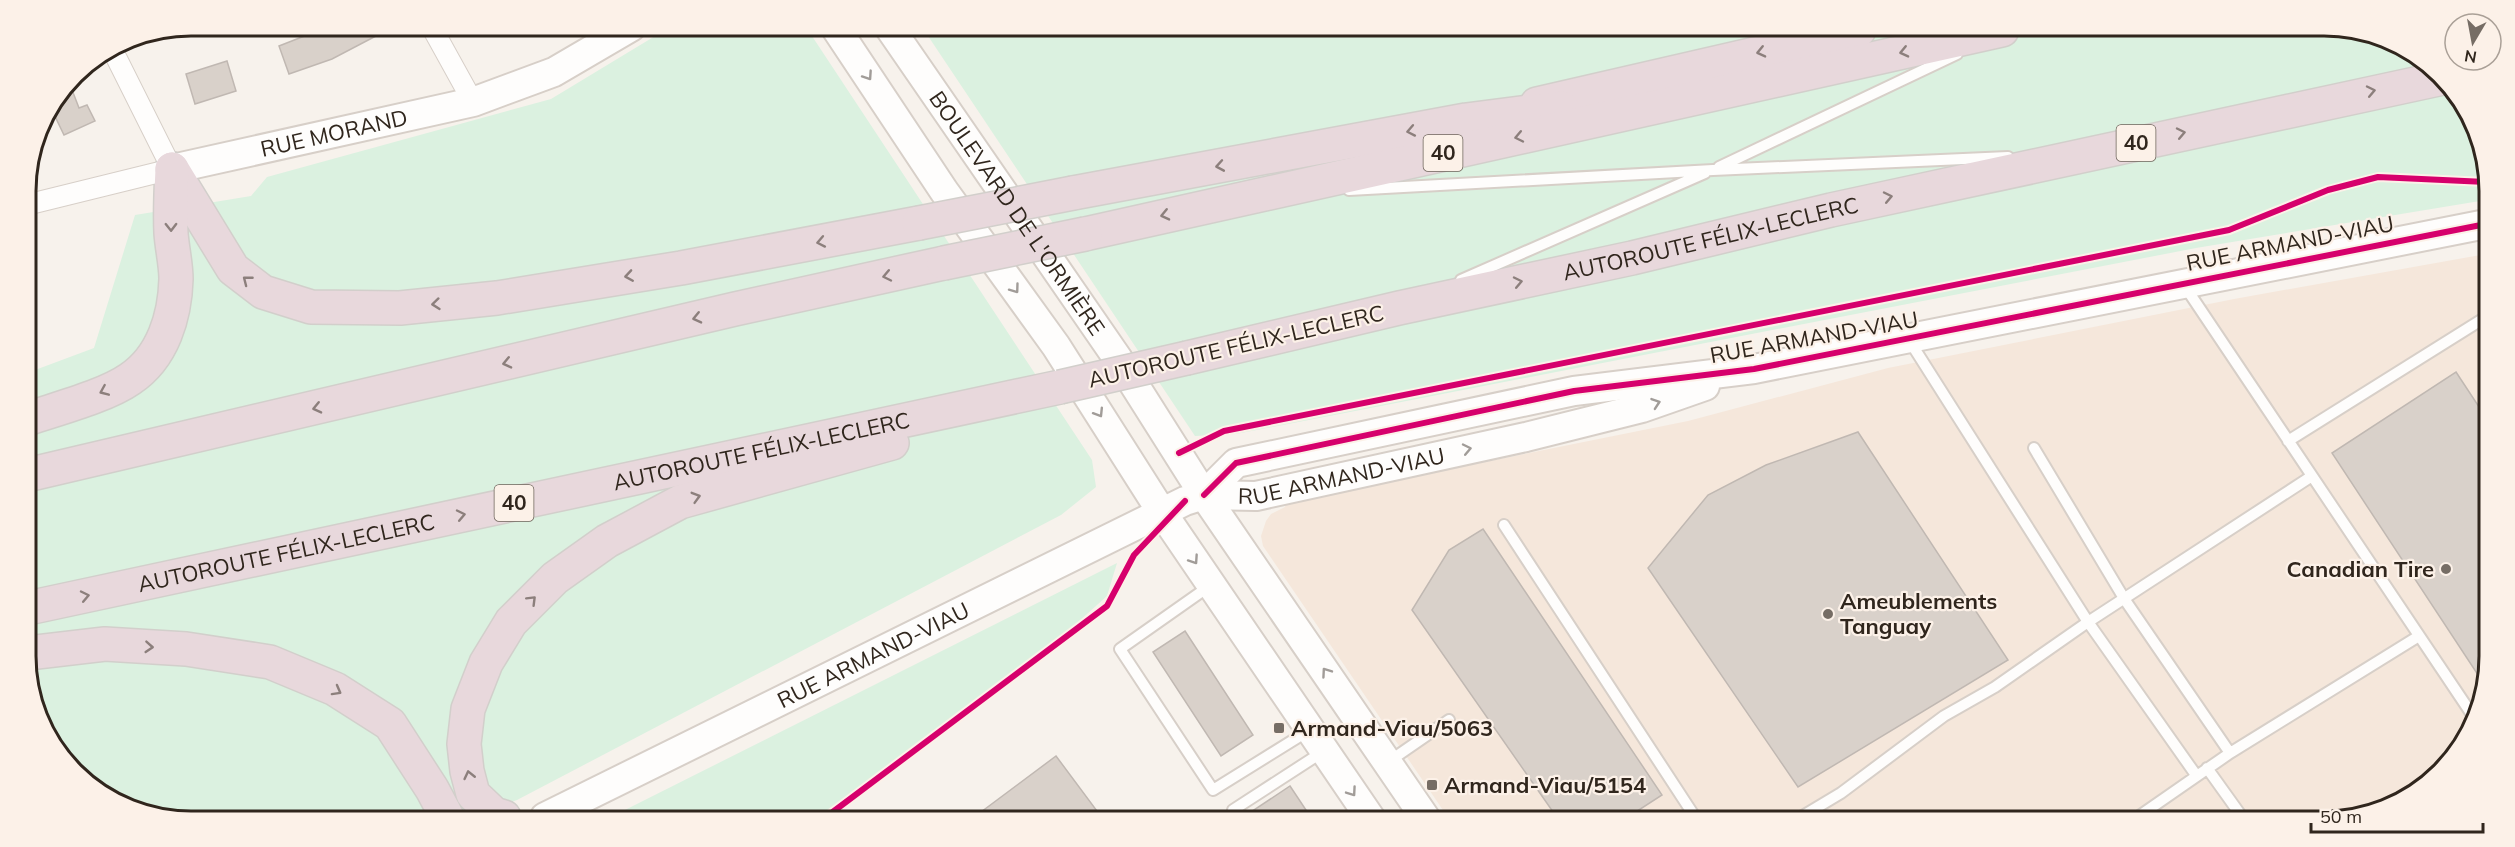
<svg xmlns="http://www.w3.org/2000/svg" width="2515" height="847" viewBox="0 0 2515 847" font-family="Mulish,sans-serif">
<rect width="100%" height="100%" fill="#f7f2ec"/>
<path fill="#f5e7db" d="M 2486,254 L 2484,699 L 2462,748 L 2425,787 L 2334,821 L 1449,819 L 1263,546 L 1261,536 L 1266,521 L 1271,514 L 1285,507 L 1286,502 L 1688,421 L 1888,368 L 2234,299 Z"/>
<path fill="#dbf1e0" d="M 670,27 L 806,27 L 1092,460 L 1096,487 L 1061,515 L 517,800 L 474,817 L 148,816 L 67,765 L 29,688 L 27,373 L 94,348 L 135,215 L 251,196 L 267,177 L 551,99 Z
M 922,27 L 2367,31 L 2448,82 L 2486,159 L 2486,200 L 2196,248 L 1236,434 L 1195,436 Z
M 1117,563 L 1107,596 L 1036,660 L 818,817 L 611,817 Z"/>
<path fill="#d9d1ca" stroke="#c0b8b2" stroke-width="1.5" d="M 330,26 L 395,26 L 332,59 L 289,74 L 279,46 Z
M 227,61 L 236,91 L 195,104 L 186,74 Z
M 69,82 L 79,108 L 87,105 L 95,121 L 64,135 L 51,108 Z
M 2456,372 L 2485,416 L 2484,684 L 2332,453 Z
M 1858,432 L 2008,660 L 1798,787 L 1648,568 L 1708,495 L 1766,465 Z
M 1483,529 L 1662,795 L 1625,819 L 1558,819 L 1412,610 L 1449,550 Z
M 1185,631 L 1253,735 L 1221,756 L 1153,652 Z
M 1056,756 L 1097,811 L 1087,818 L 973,818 Z
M 1290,786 L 1312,819 L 1245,818 L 1245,816 Z"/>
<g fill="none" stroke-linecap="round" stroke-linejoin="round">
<g stroke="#d7cfc8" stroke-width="14">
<path id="lane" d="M 1719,167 L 1957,54
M 1349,190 L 1713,170 L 2008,157
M 2484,225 L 2486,252
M 1461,280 L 1705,173
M 2184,285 L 2475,719
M 1909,340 L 2088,622 L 2196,775
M 2288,441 L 2486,317
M 2034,448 L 2125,600 L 2230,753
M 1504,525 L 1697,820
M 1211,585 L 1120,649 L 1213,790 L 1308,731
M 1388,762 L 1449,720
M 2207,768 L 2245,821
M 1238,818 L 1233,810 L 1324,751
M 1796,820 L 1841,793 L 1944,716 L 1995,687 L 2088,622 L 2312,476
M 2132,821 L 2230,753 L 2419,636"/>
</g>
<g stroke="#d7cfc8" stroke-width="22">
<path id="street" d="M 431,26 L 473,102
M 26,205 L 172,169 L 112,49"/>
</g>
<g stroke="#d7cfc8" stroke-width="32">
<g id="secondary">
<path d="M 835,27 L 944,191 L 1056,346 L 1161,511 L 1371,819"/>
<path id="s1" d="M 889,27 L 1118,359 L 1204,495 L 1426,819"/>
<path id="s2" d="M 172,169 L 473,102 L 554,72 L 631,27"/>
<path d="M 1204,495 L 1236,463 L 1574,391 L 1754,369 L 2486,224"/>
<path id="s3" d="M 545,817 L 1185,501 L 1204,495 L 1256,496 L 1526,437 L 1642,408 L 1705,386"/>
</g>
</g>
<g stroke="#d2cfcb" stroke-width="36">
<g id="highway">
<path d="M 1537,104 L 1859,30"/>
<path d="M 172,169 L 233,269 L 263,292 L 311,307 L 400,308 L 497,298 L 681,268 L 919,223"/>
<path d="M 1073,193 L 1466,120 L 1562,108"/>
<path d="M 1085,234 L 2002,30"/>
<path id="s4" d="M 1187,358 L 1399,308 L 1632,258 L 1831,210 L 2443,78"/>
<path d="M 27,419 C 56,409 106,396 130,379 C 163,357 175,316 176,279 C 176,264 172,248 171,233 C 170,212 171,190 172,169"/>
<path d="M 27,475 L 735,309 L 944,263"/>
<path id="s5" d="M 28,608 L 1060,387"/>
<path d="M 28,653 L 105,644 L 186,649 L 270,662 L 335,689 L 390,724 L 432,789 L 447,817"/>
<path d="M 504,817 L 494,814 L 473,794 L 467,771 L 464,744 L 468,709 L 486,663 L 511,622 L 555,578 L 607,541 L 680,502 L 892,443"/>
</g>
</g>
<use href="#lane" stroke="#fefdfc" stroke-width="10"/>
<use href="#street" stroke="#fefdfc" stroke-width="20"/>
<use href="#secondary" stroke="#fefdfc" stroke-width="28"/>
<use href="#highway" stroke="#e8d8dc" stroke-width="33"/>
<g stroke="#d2cfcb" stroke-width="36" stroke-linecap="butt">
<path id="highway-bridge" d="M 919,223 L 1073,193
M 944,263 L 1085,234
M 1060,387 L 1187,358"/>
</g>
<use href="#highway-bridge" stroke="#e8d8dc" stroke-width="33"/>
<g stroke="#fcf1e8" stroke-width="10">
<path id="cycleway" d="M 1179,453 L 1224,431 L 2229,230 L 2328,190 L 2378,177 L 2486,182
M 1204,495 L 1236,463 L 1574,391 L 1754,369 L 2486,224
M 826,817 L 1107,606 L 1134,555 L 1185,501"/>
</g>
<use href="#cycleway" stroke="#d6006c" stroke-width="6"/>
</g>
<defs><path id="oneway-chevron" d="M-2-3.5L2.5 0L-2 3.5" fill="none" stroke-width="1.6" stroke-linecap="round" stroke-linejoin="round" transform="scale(1.5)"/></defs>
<g stroke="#8c7f7c">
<use href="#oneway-chevron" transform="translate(1761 52) rotate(167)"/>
<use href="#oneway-chevron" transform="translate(1904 52) rotate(167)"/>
<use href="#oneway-chevron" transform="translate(2371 91) rotate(-12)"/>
<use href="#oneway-chevron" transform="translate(1411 131) rotate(169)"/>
<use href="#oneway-chevron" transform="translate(2181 133) rotate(-12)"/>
<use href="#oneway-chevron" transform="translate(1519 137) rotate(168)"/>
<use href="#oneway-chevron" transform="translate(1220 166) rotate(170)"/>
<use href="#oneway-chevron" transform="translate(1888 197) rotate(-12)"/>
<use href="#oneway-chevron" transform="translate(1165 215) rotate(167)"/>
<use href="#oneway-chevron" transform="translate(171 227) rotate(89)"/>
<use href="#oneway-chevron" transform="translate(821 242) rotate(169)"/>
<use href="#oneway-chevron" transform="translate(629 276) rotate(171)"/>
<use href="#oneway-chevron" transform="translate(887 276) rotate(168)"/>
<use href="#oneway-chevron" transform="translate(247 280) rotate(-142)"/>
<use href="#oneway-chevron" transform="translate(1518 282) rotate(-12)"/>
<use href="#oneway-chevron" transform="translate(436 304) rotate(174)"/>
<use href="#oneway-chevron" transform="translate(697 318) rotate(167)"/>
<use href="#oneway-chevron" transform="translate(507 363) rotate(167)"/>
<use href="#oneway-chevron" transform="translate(104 391) rotate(157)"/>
<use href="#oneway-chevron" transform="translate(317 408) rotate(167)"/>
<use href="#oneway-chevron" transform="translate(696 497) rotate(-16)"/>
<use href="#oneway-chevron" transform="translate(461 515) rotate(-12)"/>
<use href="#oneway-chevron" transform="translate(85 596) rotate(-12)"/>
<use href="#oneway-chevron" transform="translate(532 600) rotate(-45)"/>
<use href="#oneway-chevron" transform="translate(149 647) rotate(4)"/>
<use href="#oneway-chevron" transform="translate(337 691) rotate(29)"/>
<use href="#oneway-chevron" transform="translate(469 775) rotate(-103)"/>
</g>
<g stroke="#a19c98">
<use href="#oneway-chevron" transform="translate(868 76) rotate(56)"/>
<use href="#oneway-chevron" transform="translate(1015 289) rotate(54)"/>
<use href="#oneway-chevron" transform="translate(1656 403) rotate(-19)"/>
<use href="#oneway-chevron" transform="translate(1099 413) rotate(58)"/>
<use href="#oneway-chevron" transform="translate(1467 449) rotate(-12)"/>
<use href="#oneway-chevron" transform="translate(1194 560) rotate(56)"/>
<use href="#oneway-chevron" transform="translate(1326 672) rotate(-125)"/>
<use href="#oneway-chevron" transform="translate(1352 792) rotate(55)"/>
</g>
<g fill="#766d65" stroke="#fcf1e8" stroke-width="2">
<circle cx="2446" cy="569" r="6"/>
<circle cx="1828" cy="614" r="6"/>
<rect x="1273" y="722" width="12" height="12" rx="3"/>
<rect x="1426" y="779" width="12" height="12" rx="3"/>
</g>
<g text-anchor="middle" stroke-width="4.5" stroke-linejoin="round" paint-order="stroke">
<g fill="#fcf1e8" stroke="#6d635a" stroke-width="1.5">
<rect x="2116.5" y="125" width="39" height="36" rx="4.5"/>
<rect x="1423.5" y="135" width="39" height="36" rx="4.5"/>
<rect x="494.5" y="485" width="39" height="36" rx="4.5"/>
</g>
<g font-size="21" font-weight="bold" fill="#30261d">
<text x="2136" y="150">40</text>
<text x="1443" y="160">40</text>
<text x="514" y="510">40</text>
</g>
<g font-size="22" fill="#30261d" stroke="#fcf1e8">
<text dy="8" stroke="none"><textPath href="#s2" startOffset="166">RUE MORAND</textPath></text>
<text dy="8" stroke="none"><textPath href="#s1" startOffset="226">BOULEVARD DE L'ORMIÈRE</textPath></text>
<text dy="8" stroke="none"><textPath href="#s4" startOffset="537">AUTOROUTE FÉLIX-LECLERC</textPath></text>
<text transform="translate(2290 243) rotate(-11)" y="8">RUE ARMAND-VIAU</text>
<text transform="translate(1814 337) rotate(-10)" y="8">RUE ARMAND-VIAU</text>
<text transform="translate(1236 346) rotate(-13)" y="8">AUTOROUTE FÉLIX-LECLERC</text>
<text dy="8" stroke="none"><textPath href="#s5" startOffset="750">AUTOROUTE FÉLIX-LECLERC</textPath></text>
<text dy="8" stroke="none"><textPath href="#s3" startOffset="873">RUE ARMAND-VIAU</textPath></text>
<text dy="8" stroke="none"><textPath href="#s5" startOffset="264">AUTOROUTE FÉLIX-LECLERC</textPath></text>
<text dy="8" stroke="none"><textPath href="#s3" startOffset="366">RUE ARMAND-VIAU</textPath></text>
</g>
<g font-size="22" font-weight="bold" fill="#30261d" stroke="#fcf1e8" text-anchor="start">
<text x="2434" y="577" text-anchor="end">Canadian Tire</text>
<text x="1840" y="609">Ameublements<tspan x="1840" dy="25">Tanguay</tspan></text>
<text x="1291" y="736">Armand-Viau/5063</text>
<text x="1444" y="793">Armand-Viau/5154</text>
</g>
</g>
<path d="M0 0H2515V847H0ZM191 36H2324A155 155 0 0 1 2479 191V656A155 155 0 0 1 2324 811H191A155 155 0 0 1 36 656V191A155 155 0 0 1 191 36Z" fill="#fcf1e8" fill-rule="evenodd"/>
<path fill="none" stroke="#30261d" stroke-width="3" d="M191 36H2324A155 155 0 0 1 2479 191V656A155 155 0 0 1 2324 811H191A155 155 0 0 1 36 656V191A155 155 0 0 1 191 36Z"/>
<g transform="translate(2473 42) rotate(190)"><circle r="28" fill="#fcf1e8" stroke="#aaa097" stroke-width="1.5"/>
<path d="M0-4.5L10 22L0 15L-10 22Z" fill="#766d65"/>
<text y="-9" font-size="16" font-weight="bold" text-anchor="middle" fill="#30261d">N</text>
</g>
<path d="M2311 823v9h172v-9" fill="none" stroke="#30261d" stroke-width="3"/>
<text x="2320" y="823" font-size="18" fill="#30261d" stroke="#fcf1e8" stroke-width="4.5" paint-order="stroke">50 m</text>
</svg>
